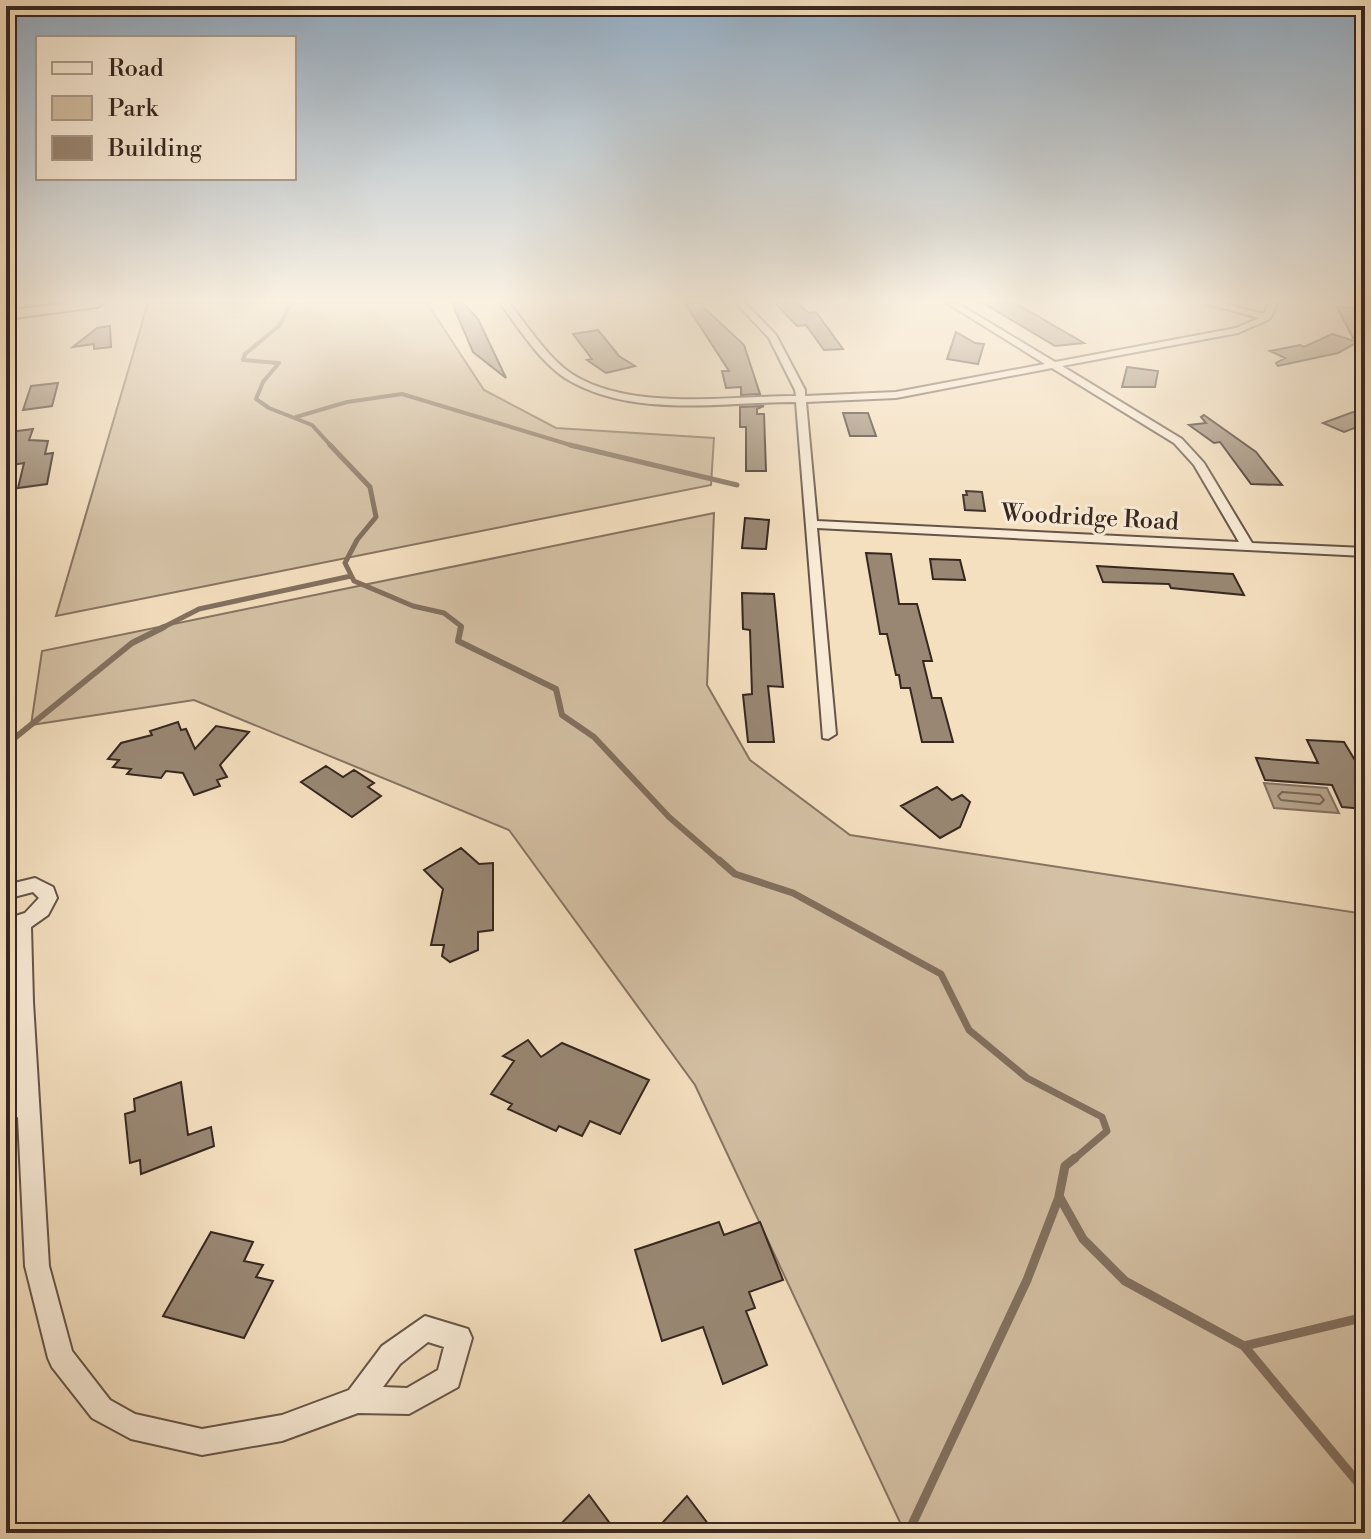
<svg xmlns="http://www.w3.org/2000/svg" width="1371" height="1539" viewBox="0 0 1371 1539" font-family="'Libre Bodoni',serif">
<rect width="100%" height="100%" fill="#f4dfbf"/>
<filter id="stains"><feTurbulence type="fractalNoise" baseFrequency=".0025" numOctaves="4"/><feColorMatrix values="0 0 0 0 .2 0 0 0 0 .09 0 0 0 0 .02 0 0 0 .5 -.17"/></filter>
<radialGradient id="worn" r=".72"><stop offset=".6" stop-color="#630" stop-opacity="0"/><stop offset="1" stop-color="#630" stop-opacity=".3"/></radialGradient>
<path fill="#d4c0a4" stroke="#867462" stroke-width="2" d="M 148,303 L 427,303 L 484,390 L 556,428 L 714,438 L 711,485 L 56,616 Z
M 714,513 L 707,685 L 750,760 L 850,835 L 1365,914 L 1365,1533 L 905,1533 L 695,1085 L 509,830 L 194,700 L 31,725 L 42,651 Z"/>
<path fill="#b4a089" stroke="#82705f" stroke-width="2" d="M 1264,783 L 1327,788 L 1339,813 L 1274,808 Z"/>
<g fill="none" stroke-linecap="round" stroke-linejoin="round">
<path stroke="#766454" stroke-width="2" d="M 1282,792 L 1320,795 L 1324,800 L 1320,804 L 1281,800 L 1278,796 Z"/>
<path stroke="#82705f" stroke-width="4" d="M 291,303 L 279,326 L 245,354 L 243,360 L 279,363 L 263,382 L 256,399 L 269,408 L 312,425 L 332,447
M 296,417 L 347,402 L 402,394 L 577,447"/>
<path stroke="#82705f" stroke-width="5" d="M 330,445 L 370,487 L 376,517 L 357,540 L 345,563 L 354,581 L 413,606 L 444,613 L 461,626 L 460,629
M 570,445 L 737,485
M 160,629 L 199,609 L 351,576"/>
<path stroke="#82705f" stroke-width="6" d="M 461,627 L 458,641 L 556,689 L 562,715 L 594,737 L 669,817 L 721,862
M 6,745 L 132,643 L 164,627"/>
<path stroke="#82705f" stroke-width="7" d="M 719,860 L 735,874 L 793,893 L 941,974 L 969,1030 L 1027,1078 L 1102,1117 L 1107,1131 L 1073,1160"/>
<path stroke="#82705f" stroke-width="9" d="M 1075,1158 L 1065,1166 L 1059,1196 L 1083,1239 L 1125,1281 L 1244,1346 L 1365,1491
M 1244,1346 L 1365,1317
M 908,1533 L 1027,1280 L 1059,1197"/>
</g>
<path fill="#998773" stroke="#372720" stroke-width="2" d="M 452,303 L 463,303 L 478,319 L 506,378 L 473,352 Z
M 685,303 L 699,303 L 744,345 L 760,394 L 741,395 L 741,387 L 726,388 L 722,371 L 729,371 Z
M 775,303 L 797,303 L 809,313 L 816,312 L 843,349 L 824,350 L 806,325 L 797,326 Z
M 983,303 L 1015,303 L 1084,343 L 1055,346 Z
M 1337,307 L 1356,308 L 1365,331 L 1353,338 Z
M 110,326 L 111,347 L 94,349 L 94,344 L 73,347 L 97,328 Z
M 598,330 L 619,356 L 635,366 L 606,373 L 587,360 L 592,359 L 573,334 Z
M 956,332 L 975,343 L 984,344 L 978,364 L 947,359 Z
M 1332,334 L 1358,342 L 1338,353 L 1278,366 L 1276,363 L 1285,358 L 1270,351 L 1300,345 L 1304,347 Z
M 1127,367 L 1158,371 L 1155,387 L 1122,387 Z
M 58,383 L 52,406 L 23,410 L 31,386 Z
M 764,406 L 757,409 L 757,414 L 764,414 L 766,471 L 746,471 L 746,427 L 740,427 L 740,407 Z
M 1353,412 L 1365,416 L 1365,424 L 1344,432 L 1323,423 Z
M 843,413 L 868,413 L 876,436 L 850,436 Z
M 1204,415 L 1256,452 L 1282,485 L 1251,484 L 1220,442 L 1214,443 L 1189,425 L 1206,423 L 1201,417 Z
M 33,429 L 29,440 L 48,441 L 45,454 L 53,453 L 47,484 L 18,488 L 24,463 L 6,466 L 6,444 L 10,432 Z
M 966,491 L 982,492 L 985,511 L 965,510 L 963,495 L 967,495 Z
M 745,518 L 769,520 L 766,549 L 742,548 Z
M 866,553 L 891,554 L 899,604 L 917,604 L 932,661 L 923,661 L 932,698 L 941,698 L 953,742 L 922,742 L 910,688 L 901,688 L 899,675 L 896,675 L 887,634 L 880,634 Z
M 930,559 L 960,560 L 965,580 L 933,579 Z
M 1097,566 L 1233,574 L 1244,595 L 1171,588 L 1169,584 L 1103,582 Z
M 742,593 L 774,594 L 783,687 L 768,686 L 774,742 L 748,742 L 743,695 L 752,694 L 750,630 L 743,629 Z
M 178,722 L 181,730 L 186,729 L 195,749 L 216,726 L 249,732 L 220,765 L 227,777 L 217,780 L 220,786 L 194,795 L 183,773 L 166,771 L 161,778 L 127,774 L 131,769 L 113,767 L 119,760 L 108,759 L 121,743 L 152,735 L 150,731 Z
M 1307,740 L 1344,742 L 1365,777 L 1365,809 L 1342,807 L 1332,785 L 1265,780 L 1256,758 L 1318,763 Z
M 326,766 L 343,777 L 354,770 L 374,783 L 368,787 L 381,796 L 352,817 L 301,782 Z
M 937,787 L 952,800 L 962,795 L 970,802 L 960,827 L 940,838 L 901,806 Z
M 461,848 L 479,864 L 493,863 L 493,930 L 478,932 L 478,950 L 450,962 L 442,956 L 444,945 L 431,945 L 443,889 L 424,870 Z
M 528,1040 L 541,1057 L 562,1043 L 649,1080 L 620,1134 L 590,1121 L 582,1136 L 559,1126 L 556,1131 L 508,1109 L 512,1104 L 491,1094 L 514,1061 L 503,1056 Z
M 181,1082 L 188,1135 L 211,1127 L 214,1146 L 141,1174 L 140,1160 L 130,1163 L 125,1114 L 135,1111 L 134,1099 Z
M 719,1222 L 724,1235 L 760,1222 L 783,1280 L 749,1292 L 755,1308 L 746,1311 L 767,1365 L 723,1384 L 703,1327 L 662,1341 L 635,1250 Z
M 211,1232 L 253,1242 L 244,1261 L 263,1265 L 256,1277 L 273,1281 L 244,1338 L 163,1316 Z
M 589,1495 L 617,1533 L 552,1533 Z
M 687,1496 L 715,1533 L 653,1533 Z"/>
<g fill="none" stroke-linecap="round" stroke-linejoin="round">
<g stroke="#665548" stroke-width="4">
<path id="minor" d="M 500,303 L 509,303 C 527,325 543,351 565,369 C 622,413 727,396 796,396 L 795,390 L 769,338 L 736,303 L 745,303 L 776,335 L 805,390 L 805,396 L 896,392 L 1045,364 L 947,303 L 957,303 L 1055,362 L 1236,328 L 1259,318 L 1204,303 L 1219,303 L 1264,314 L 1269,303 L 1277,303 L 1270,319 L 1238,333 L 1062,366 L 1182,439 L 1204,463 L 1252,543 L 1365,548 L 1365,556 L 817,528 L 836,734 L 828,739 L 823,738 L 796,402 C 723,402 631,419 565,378 C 538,360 519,328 500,303 ZM 1052,368 L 1174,443 L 1194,465 L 1239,542 L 817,521 L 806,402 L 896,398 Z
M 35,878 L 53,887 L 57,898 L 48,915 L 31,927 L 33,1002 L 49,1266 L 72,1351 L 110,1400 L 135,1414 L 202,1429 L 282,1415 L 349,1390 L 382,1346 L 425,1316 L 468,1329 L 472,1338 L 458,1387 L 409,1414 L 358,1413 L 282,1441 L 202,1455 L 131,1439 L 92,1418 L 52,1367 L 48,1358 L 25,1266 L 18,1117 L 6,1122 L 6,1102 L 17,1097 L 13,933 L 6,933 L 6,919 L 25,913 L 39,898 L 33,892 L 6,899 L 6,885 ZM 428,1342 L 444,1347 L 438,1370 L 407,1388 L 383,1387 L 400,1364 Z"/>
</g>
<g stroke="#372720" stroke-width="4">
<path id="secondary" d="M 67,303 L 103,303 L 97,307 L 6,319 L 6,311 Z"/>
</g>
<use href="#minor" fill="#f8ead5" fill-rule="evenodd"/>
<use href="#secondary" fill="#f8ead5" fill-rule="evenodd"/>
</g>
<linearGradient id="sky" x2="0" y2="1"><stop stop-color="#93acc2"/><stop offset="0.58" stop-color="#faf1e2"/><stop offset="1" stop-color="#faf1e2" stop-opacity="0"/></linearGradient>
<rect width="1371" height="519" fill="url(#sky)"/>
<g text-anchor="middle" stroke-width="6" stroke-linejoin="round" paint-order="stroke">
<g font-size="24" fill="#372720" stroke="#f8ead5">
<text transform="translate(1090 517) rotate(3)" y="8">Woodridge Road</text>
</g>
</g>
<rect width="1371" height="1539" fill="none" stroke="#f4dfbf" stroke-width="32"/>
<rect x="8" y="8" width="1355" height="1523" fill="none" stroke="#372720" stroke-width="4"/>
<rect x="16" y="16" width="1339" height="1507" fill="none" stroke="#372720" stroke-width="2"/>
<rect x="36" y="36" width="260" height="144" fill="#f8ead5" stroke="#ab9c8d" stroke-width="2"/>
<rect x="52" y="62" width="40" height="12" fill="#f8ead5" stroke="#ab9c8d" stroke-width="2"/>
<text x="108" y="76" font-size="24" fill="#372720">Road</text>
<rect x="52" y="96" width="40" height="24" fill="#d4c0a4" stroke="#ab9c8d" stroke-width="2"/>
<text x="108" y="116" font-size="24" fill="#372720">Park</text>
<rect x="52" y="136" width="40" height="24" fill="#998773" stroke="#ab9c8d" stroke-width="2"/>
<text x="108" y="156" font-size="24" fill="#372720">Building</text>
<rect width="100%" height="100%" filter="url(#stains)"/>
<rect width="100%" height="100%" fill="url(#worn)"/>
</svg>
